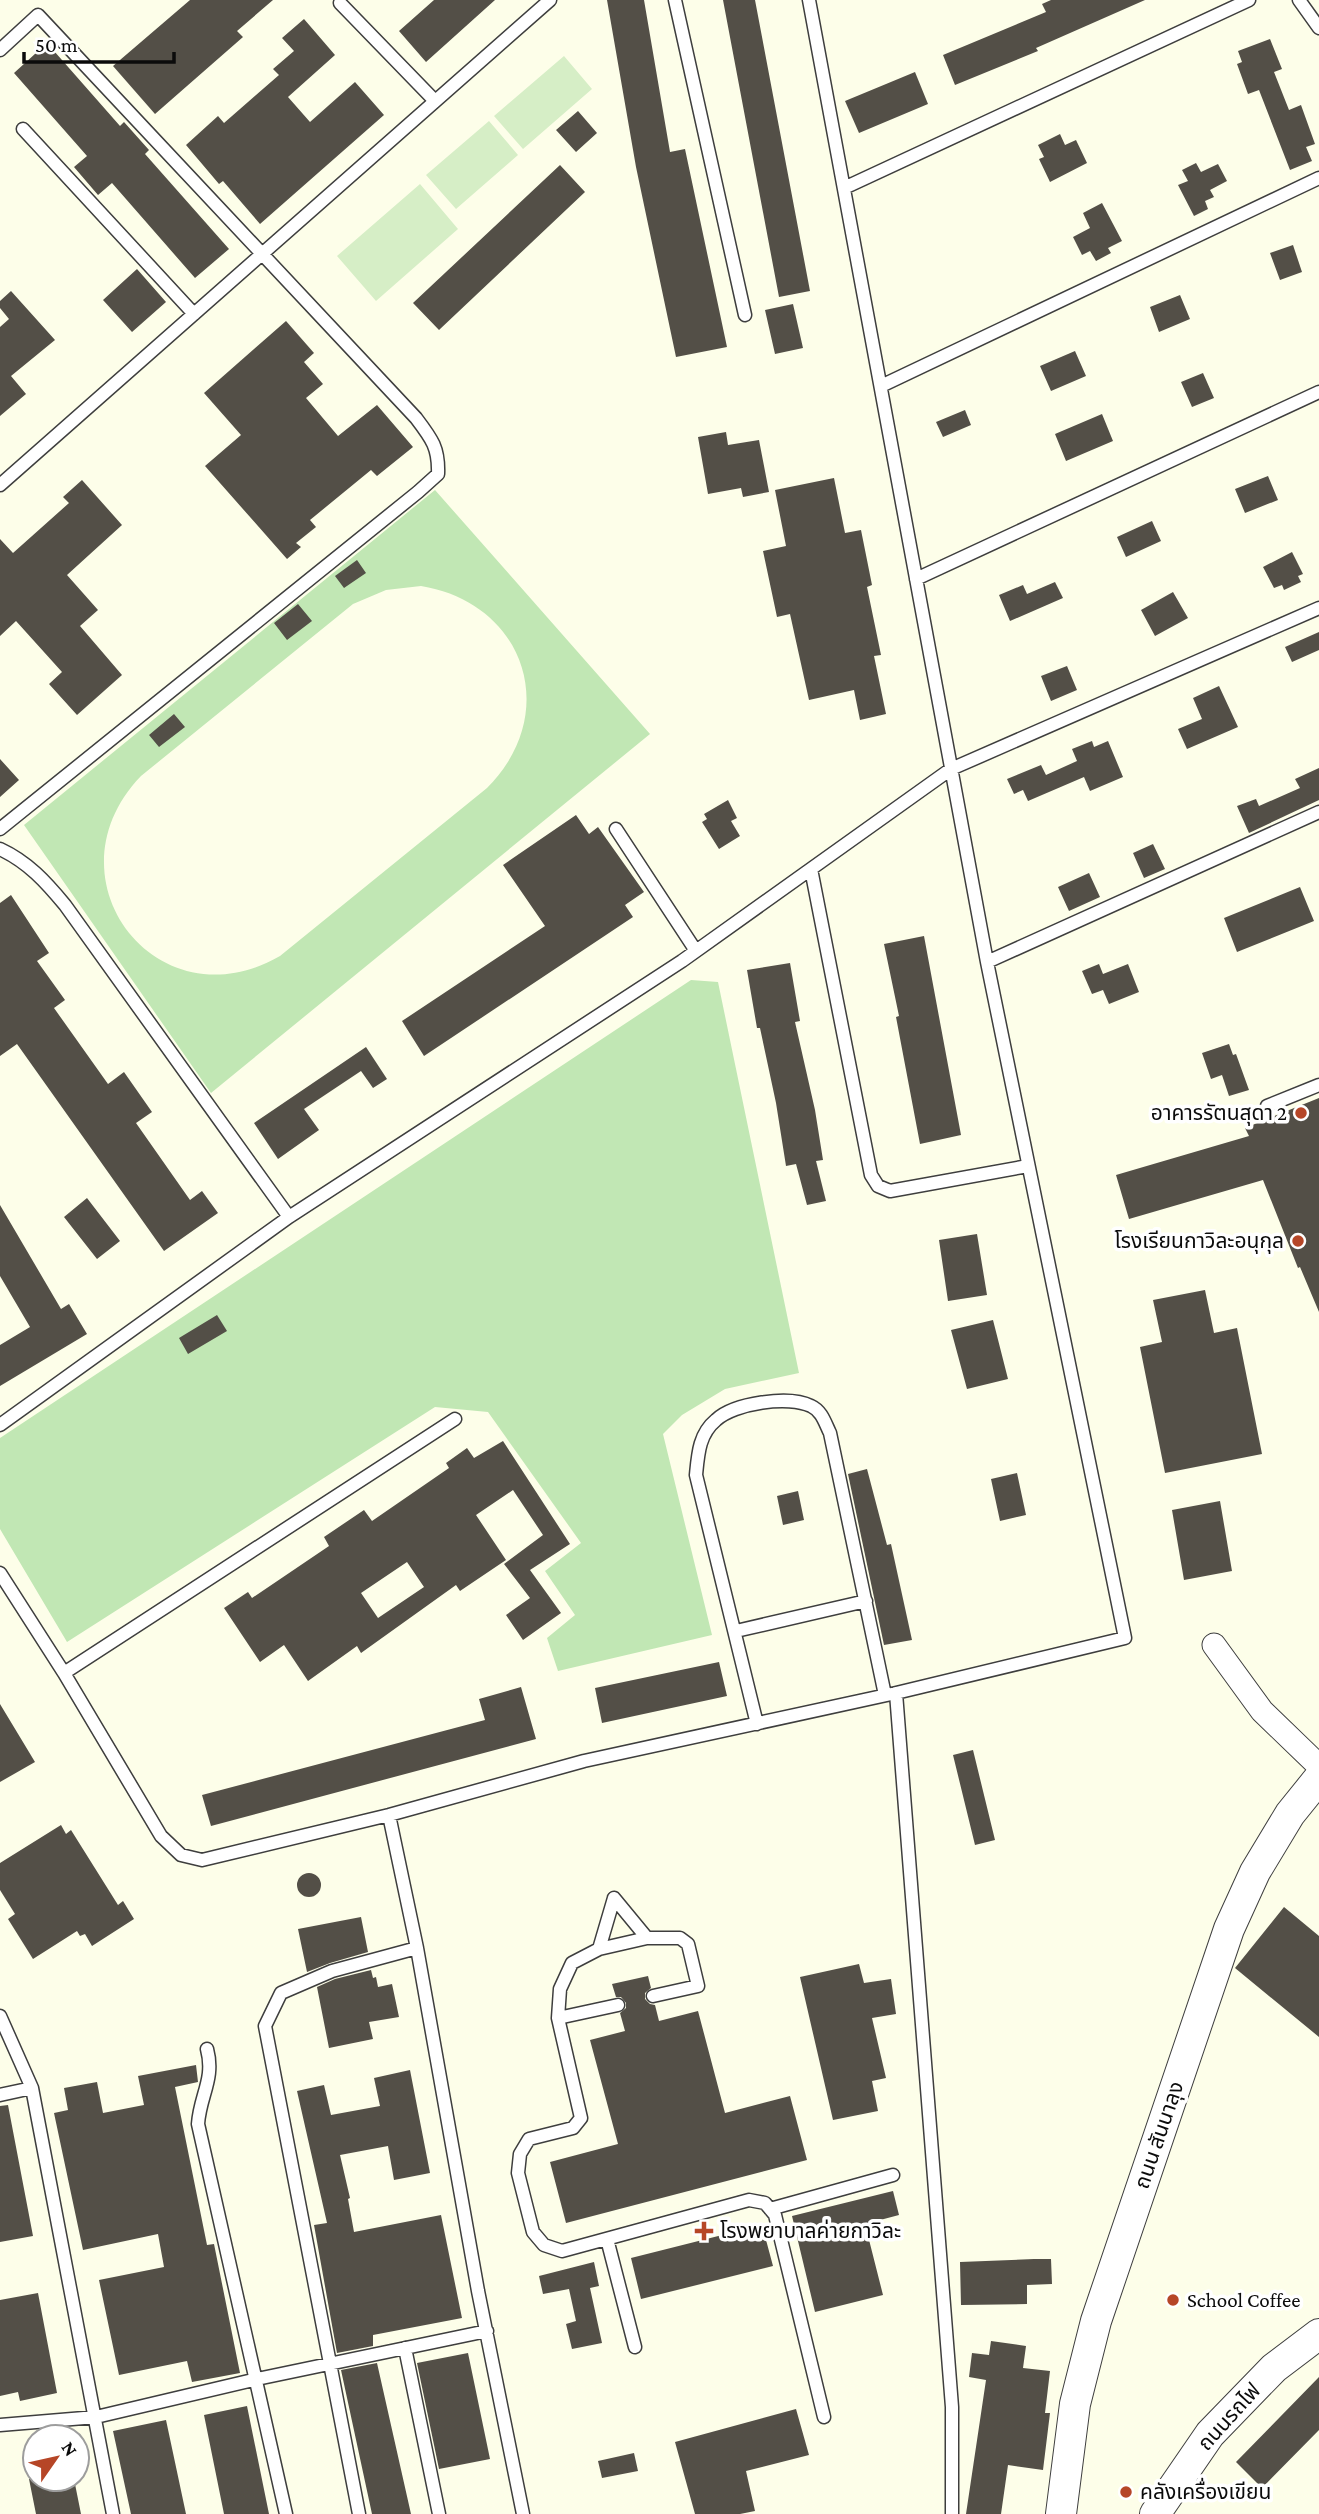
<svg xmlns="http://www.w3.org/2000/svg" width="1319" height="2514" viewBox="0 0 1319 2514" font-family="'Crimson Pro','Noto Sans Thai',serif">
<rect width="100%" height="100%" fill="#fdfee9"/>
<path fill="#c1e7b4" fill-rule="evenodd" d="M 435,490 L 650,734 L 211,1093 L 24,825 ZM 421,586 C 525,603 562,713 487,788 L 280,956 C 157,1027 43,878 141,776 L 353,604 L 386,590 Z
M 691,980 L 718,982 L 799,1373 L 725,1389 L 682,1415 L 663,1434 L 712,1635 L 558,1671 L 547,1638 L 575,1615 L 545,1571 L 581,1543 L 488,1412 L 435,1407 L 67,1642 L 0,1529 L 0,1438 Z"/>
<path fill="#d6eec6" d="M 564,56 L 592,89 L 523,149 L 494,116 Z
M 489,121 L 518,155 L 456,209 L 426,175 Z
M 420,184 L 458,229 L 376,301 L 337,256 Z"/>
<path fill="#534f47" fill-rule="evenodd" d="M 190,0 L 273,0 L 237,31 L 243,37 L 155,114 L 113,66 Z
M 434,0 L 495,0 L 426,62 L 399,31 Z
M 607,0 L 644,0 L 670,152 L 685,149 L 727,347 L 676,357 L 636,167 Z
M 723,0 L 755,0 L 810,291 L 779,297 Z
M 1051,0 L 1145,0 L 1036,48 L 1038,51 L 955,85 L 943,55 L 1046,12 L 1042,4 Z
M 304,19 L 335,55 L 288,97 L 310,122 L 355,82 L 384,115 L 260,224 L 223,181 L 219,184 L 186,145 L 218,116 L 224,123 L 279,75 L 273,69 L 294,51 L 282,38 Z
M 1270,39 L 1282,69 L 1274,72 L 1289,110 L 1301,105 L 1315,144 L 1306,147 L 1312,161 L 1290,170 L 1259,90 L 1248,94 L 1237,64 L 1242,62 L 1238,51 Z
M 47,43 L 120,126 L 124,122 L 149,150 L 145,154 L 229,249 L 195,278 L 112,183 L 98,195 L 74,167 L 87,156 L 14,73 Z
M 915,72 L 928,104 L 859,133 L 845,101 Z
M 578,111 L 597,133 L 576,152 L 556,130 Z
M 1060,134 L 1065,145 L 1076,140 L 1087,163 L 1050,182 L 1039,159 L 1044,157 L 1038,145 Z
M 1196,163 L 1201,172 L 1218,164 L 1227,181 L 1210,190 L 1214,197 L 1205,201 L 1208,209 L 1194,216 L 1178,185 L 1188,181 L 1182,170 Z
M 560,165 L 585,192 L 439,330 L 413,303 Z
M 1102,203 L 1122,241 L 1108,248 L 1111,253 L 1096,261 L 1090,251 L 1082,255 L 1073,237 L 1090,228 L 1083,213 Z
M 1293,245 L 1302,272 L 1280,280 L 1270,253 Z
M 137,269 L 166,302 L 132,332 L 103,300 Z
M 11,291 L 55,340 L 11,376 L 26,394 L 0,416 L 0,327 L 9,319 L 0,308 L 0,301 Z
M 1180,295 L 1190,319 L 1159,332 L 1150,307 Z
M 793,304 L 803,348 L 775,354 L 765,310 Z
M 286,321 L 314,353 L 304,362 L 323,384 L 306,398 L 338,436 L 377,405 L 413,447 L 377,476 L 371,470 L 310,520 L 316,527 L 296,543 L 301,547 L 287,559 L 205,466 L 241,435 L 204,393 Z
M 1075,351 L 1086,376 L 1051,391 L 1040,366 Z
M 1203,373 L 1214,398 L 1192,407 L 1181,382 Z
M 965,410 L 971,425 L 943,437 L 936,422 Z
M 1102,414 L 1113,441 L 1066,461 L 1055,434 Z
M 726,432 L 728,445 L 759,440 L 769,492 L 743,497 L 741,488 L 708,494 L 698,437 Z
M 1268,476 L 1278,500 L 1245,513 L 1235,489 Z
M 834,478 L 845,533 L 861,530 L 872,585 L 867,587 L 881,655 L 874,656 L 886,714 L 860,720 L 854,690 L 809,700 L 790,614 L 777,617 L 763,551 L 786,546 L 775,490 Z
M 82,480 L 122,525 L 67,575 L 98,610 L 80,626 L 122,675 L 77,715 L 49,684 L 62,672 L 16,621 L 0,636 L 0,539 L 13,553 L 69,503 L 63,497 Z
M 1152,521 L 1161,541 L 1126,557 L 1117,537 Z
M 1292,552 L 1303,574 L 1298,576 L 1301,582 L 1284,590 L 1282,585 L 1274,588 L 1263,567 Z
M 357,560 L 366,573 L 344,588 L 335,576 Z
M 1055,582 L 1063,598 L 1010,621 L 999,595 L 1023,585 L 1027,594 Z
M 1173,592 L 1188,618 L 1155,636 L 1141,610 Z
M 298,604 L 312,621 L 287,640 L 274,623 Z
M 1319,632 L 1319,650 L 1292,662 L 1285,647 Z
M 1067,666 L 1077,690 L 1051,701 L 1041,676 Z
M 1219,686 L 1238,727 L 1187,749 L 1178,729 L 1202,719 L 1193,698 Z
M 174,714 L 185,727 L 159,747 L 149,735 Z
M 1092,741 L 1094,747 L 1108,741 L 1123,777 L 1090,791 L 1084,777 L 1028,801 L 1023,790 L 1014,794 L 1007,779 L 1041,765 L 1046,775 L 1077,761 L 1072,749 Z
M 0,759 L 19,780 L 0,797 Z
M 1319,768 L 1319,800 L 1249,833 L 1237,806 L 1256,799 L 1259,806 L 1300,788 L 1295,779 Z
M 728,800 L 737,818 L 731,821 L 740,836 L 719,849 L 702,822 L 707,819 L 704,814 Z
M 576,815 L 589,834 L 598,827 L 644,892 L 625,905 L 633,917 L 424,1056 L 402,1021 L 545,926 L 503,865 Z
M 1153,844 L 1165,869 L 1144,878 L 1133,853 Z
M 1089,873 L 1100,897 L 1069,911 L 1058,887 Z
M 1300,887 L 1314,921 L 1237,952 L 1224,918 Z
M 11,895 L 49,953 L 37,961 L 65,1000 L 54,1008 L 108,1084 L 124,1072 L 152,1112 L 136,1123 L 190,1200 L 202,1191 L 218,1213 L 164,1251 L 17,1044 L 0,1056 L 0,903 Z
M 924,936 L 961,1135 L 920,1144 L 896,1017 L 899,1016 L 884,944 Z
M 790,963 L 800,1021 L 795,1022 L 815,1110 L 823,1160 L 816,1161 L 826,1201 L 807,1205 L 796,1164 L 786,1166 L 776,1103 L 760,1028 L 757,1028 L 747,970 Z
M 1099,964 L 1103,974 L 1128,964 L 1139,992 L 1109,1004 L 1103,990 L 1092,994 L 1082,971 Z
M 1229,1044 L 1233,1055 L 1236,1054 L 1249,1090 L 1229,1096 L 1222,1075 L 1211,1079 L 1202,1053 Z
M 366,1047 L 387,1079 L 373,1088 L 361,1071 L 304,1109 L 319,1130 L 278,1159 L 254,1123 Z
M 1319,1098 L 1319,1312 L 1300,1267 L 1298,1268 L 1263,1180 L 1129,1219 L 1116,1175 L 1249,1136 L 1245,1128 Z
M 87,1198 L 120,1241 L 97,1259 L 64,1217 Z
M 0,1205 L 61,1309 L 69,1304 L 87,1334 L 0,1386 L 0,1345 L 30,1327 L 0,1276 Z
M 977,1234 L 987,1295 L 948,1301 L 939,1240 Z
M 1205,1290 L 1214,1333 L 1237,1328 L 1262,1454 L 1165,1473 L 1140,1347 L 1162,1342 L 1153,1300 Z
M 217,1315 L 227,1331 L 188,1354 L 179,1338 Z
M 993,1320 L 1008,1379 L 967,1389 L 951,1330 Z
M 503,1441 L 570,1544 L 530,1570 L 561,1613 L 523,1640 L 506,1615 L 530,1598 L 504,1564 L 543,1535 L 513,1490 L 476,1515 L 506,1560 L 460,1591 L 456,1585 L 361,1653 L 357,1646 L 308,1681 L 284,1645 L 260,1662 L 224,1608 L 248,1592 L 252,1598 L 329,1546 L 324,1537 L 364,1510 L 372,1521 L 449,1468 L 446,1463 L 467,1448 L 474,1458 ZM 407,1562 L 424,1587 L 378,1618 L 361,1593 Z
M 867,1469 L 887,1545 L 891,1544 L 912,1640 L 884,1645 L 848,1474 Z
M 1017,1473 L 1026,1515 L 1000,1521 L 991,1479 Z
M 798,1491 L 804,1520 L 783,1525 L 777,1496 Z
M 1220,1501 L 1232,1571 L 1184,1580 L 1172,1510 Z
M 719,1662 L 727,1696 L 602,1723 L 595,1688 Z
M 521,1687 L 536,1739 L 211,1826 L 202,1795 L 485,1720 L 479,1699 Z
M 0,1704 L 35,1762 L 0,1782 Z
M 973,1750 L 995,1840 L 975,1845 L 953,1755 Z
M 61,1825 L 66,1834 L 71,1830 L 118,1905 L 123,1901 L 134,1919 L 92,1946 L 85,1934 L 80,1936 L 77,1931 L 33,1959 L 8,1919 L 15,1914 L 0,1890 L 0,1863 Z
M297 1885a12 12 0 1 1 24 0a12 12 0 1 1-24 0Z
M 1284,1907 L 1319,1936 L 1319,2037 L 1235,1968 Z
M 361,1917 L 368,1952 L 330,1963 L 307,1972 L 298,1929 Z
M 859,1964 L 864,1983 L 891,1979 L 896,2014 L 872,2018 L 886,2078 L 872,2081 L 878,2111 L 833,2120 L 800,1977 Z
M 371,1970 L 373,1978 L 376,1977 L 378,1987 L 392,1984 L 399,2017 L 369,2022 L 373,2039 L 329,2048 L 317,1987 L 335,1979 Z
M 648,1976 L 651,1988 L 645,1993 L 645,1999 L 650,2004 L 655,2005 L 659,2021 L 698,2011 L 725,2113 L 790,2096 L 807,2160 L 566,2223 L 550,2162 L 618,2144 L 590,2040 L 625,2031 L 620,2013 L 626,2008 L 626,2003 L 621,1997 L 616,1997 L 612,1984 Z
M 196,2065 L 198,2082 L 175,2087 L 207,2245 L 214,2244 L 240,2373 L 192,2382 L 187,2361 L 119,2375 L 99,2280 L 164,2267 L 158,2234 L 83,2250 L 54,2113 L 68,2110 L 64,2088 L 97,2082 L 103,2113 L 144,2105 L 138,2076 Z
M 410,2070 L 430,2173 L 394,2180 L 388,2146 L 340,2155 L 350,2198 L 348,2199 L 354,2232 L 441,2215 L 462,2318 L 373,2335 L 373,2346 L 337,2353 L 314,2225 L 327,2223 L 297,2091 L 324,2085 L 331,2115 L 380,2106 L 374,2078 Z
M 8,2105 L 33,2236 L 0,2242 L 0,2106 Z
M 893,2191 L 899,2215 L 865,2224 L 883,2295 L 815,2312 L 792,2216 Z
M 762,2225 L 773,2266 L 641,2299 L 631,2258 Z
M 1034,2259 L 1051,2259 L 1052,2284 L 1027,2285 L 1027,2304 L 961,2305 L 960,2262 Z
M 594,2262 L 599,2286 L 590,2288 L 602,2343 L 572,2349 L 566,2324 L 576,2321 L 569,2289 L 543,2294 L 539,2276 Z
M 38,2293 L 57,2393 L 20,2401 L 18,2392 L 0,2396 L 0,2300 Z
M 991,2341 L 1026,2346 L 1023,2368 L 1050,2371 L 1045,2413 L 1050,2413 L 1043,2470 L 1008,2465 L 1001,2514 L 966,2514 L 986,2380 L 969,2377 L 972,2353 L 989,2355 Z
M 468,2353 L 490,2459 L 439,2469 L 417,2363 Z
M 377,2363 L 411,2514 L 372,2514 L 341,2370 Z
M 1319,2377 L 1319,2430 L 1262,2488 L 1236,2462 Z
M 247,2406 L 269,2514 L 224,2514 L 204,2415 Z
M 796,2409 L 809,2455 L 746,2471 L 755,2511 L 740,2514 L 695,2514 L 675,2442 Z
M 166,2420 L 186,2514 L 131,2514 L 113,2431 Z
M 634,2453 L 638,2471 L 602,2478 L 598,2461 Z
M 29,2479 L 74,2479 L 81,2514 L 36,2514 Z"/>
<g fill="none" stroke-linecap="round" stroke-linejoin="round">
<g stroke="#3e3e3e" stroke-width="15">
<path id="service" d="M 675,0 L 745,315
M 1299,0 L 1319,28
M 340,3 L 435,101
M 0,50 L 38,15 L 416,418 C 432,439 439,448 438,474 L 418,492 L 0,829
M 23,129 L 194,314
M 844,188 L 1249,0
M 881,386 L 1319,178
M 0,485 L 550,0
M 916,579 L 1319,392
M 616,829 L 696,951
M 0,849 C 28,862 46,882 65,905 L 289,1217
M 811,869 L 871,1175 L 878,1186 L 890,1191 L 1028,1166
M 987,962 L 1319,812
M 1267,1106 L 1319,1085
M 0,1425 L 289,1217 L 682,961 L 951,769 L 1319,608
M 0,1573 L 64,1673 L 161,1836 L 181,1855 L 202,1860 L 389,1815 L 584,1761 L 896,1693 L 1125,1638 L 987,962 L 809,0
M 736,1631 L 866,1601
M 64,1673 L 455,1419
M 896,1693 L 952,2407 L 952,2514
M 757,1724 L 696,1475 C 698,1454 699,1434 716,1420 C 734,1403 789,1395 811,1406 C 822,1411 825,1423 830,1433 L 885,1695
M 389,1815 L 417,1948 L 478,2291 L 523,2514
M 614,1898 L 647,1938 L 680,1938 L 688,1944 L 698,1986 L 653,1996
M 599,1949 L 647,1938
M 618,2005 L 558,2018 L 581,2118 L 573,2128 L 529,2139 L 520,2154 L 518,2173 L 533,2232 L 544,2245 L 562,2251 L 749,2200 L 765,2203 L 775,2215 L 824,2417
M 0,2016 L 32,2088 L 113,2514
M 558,2018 L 560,1989 L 572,1963 L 599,1949 L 614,1898
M 207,2049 C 215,2079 200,2095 198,2124 L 286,2514
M 0,2095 L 32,2088
M 770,2209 L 893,2175
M 607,2239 L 635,2347
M 405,2348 L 439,2514
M 0,2425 L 96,2417 L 257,2379 L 487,2331
M 359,2514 L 265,2026 L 281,1993 L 332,1971 L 417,1948"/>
</g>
<g stroke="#3e3e3e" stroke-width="25">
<path id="minor" d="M 1214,1645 L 1262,1711 L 1319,1766"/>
</g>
<g stroke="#3e3e3e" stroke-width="32">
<path id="tertiary" d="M 1061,2514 L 1075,2404 L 1096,2321 L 1229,1929 L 1255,1872 L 1290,1814 L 1319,1778
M 1155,2514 L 1210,2434 L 1274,2368 L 1319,2334"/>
</g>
<use href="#service" stroke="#fff" stroke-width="12"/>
<use href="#minor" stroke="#fff" stroke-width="23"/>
<use href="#tertiary" stroke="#fff" stroke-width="30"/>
</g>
<g fill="#b64627" stroke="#fff" stroke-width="2.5">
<circle cx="1301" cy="1113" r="7"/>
<circle cx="1298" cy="1241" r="7"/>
<path d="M700.5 2220.5h7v7h7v7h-7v7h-7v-7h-7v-7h7z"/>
<circle cx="1173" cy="2300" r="7"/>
<circle cx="1126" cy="2492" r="7"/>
</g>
<g text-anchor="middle" stroke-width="7" stroke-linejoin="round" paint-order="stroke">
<g font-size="21" fill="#0b0b0b" stroke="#fff" text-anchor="start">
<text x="1287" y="1120" text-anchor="end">อาคารรัตนสุดา 2</text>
<text x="1284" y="1248" text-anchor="end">โรงเรียนกาวิละอนุกุล</text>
<text x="720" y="2238">โรงพยาบาลค่ายกาวิละ</text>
<text x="1187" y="2307">School Coffee</text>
<text x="1140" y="2499">คลังเครื่องเขียน</text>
</g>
<g font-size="21" fill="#0b0b0b" stroke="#fff">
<text transform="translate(1159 2135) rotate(-71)" y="7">ถนน สันนาลุง</text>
<text transform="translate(1229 2417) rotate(-48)" y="7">ถนนรถไฟ</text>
</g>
</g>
<g transform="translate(56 2458) rotate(56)"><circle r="33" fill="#ffffff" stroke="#9d9d9d" stroke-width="2"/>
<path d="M0-5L12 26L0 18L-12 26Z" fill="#b64627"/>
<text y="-10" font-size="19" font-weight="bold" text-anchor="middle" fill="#0b0b0b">N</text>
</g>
<path d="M24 52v10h150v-10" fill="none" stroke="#0b0b0b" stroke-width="3.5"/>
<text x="35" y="52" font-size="21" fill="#0b0b0b" stroke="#ffffff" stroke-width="5" paint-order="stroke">50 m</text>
</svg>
